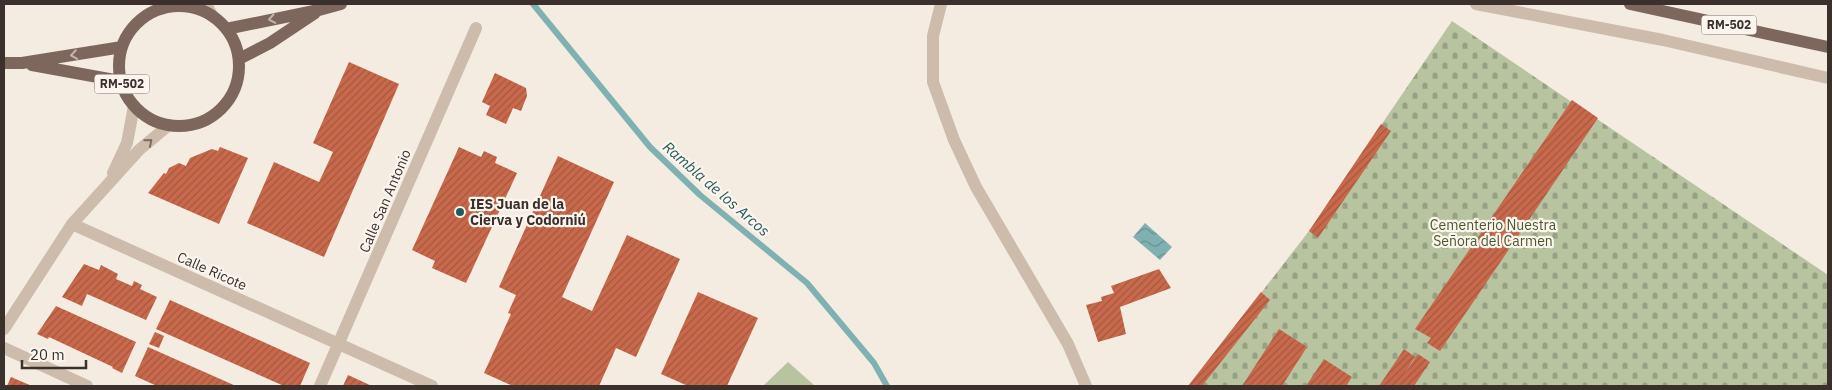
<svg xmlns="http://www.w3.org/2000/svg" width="1832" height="390" viewBox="0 0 1832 390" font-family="'IBM Plex Sans',sans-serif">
<defs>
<pattern id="cemetery-stones" width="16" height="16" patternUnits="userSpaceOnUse" patternTransform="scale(1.25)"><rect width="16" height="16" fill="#b8c4a0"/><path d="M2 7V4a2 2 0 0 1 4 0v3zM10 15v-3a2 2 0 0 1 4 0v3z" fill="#97a083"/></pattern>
<pattern id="water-waves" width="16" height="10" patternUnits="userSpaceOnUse" patternTransform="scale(1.25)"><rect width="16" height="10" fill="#7fb0b2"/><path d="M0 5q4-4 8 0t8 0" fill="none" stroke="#699091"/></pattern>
<pattern id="building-hatch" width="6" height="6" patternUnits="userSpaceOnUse" patternTransform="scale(1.25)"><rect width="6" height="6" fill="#c8694b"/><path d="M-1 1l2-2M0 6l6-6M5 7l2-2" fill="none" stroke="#a4573f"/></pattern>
</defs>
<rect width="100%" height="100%" fill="#f4ebe1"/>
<path fill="url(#cemetery-stones)" d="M 1452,21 L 1828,275 L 1828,386 L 1189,386 L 1309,231 Z"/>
<path fill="#b8c4a0" d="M 788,362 L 815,386 L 763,386 Z"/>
<path fill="url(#water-waves)" d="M 1145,223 L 1172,247 L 1160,260 L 1133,237 Z"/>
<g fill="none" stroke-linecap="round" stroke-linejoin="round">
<path stroke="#7fb0b2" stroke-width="6" d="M 533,4 L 650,147 L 700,195 L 807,283 L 874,363 L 887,386"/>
</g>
<path fill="url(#building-hatch)" d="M 349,62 L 399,84 L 324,257 L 247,223 L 274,162 L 319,182 L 333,152 L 313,143 Z
M 495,73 L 526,88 L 527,96 L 521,111 L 513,108 L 506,124 L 486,115 L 490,106 L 482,102 Z
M 1572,100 L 1598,118 L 1440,351 L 1427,343 L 1431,338 L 1415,329 Z
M 1381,124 L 1391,131 L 1318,238 L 1309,231 Z
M 220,147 L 248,158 L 219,224 L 148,193 L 164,173 L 166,174 L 169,168 L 179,163 L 186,166 L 190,158 L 212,149 L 218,151 Z
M 459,147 L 481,157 L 484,151 L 497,157 L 495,163 L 517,173 L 466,283 L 432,268 L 435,261 L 412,250 Z
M 558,156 L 614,182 L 562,297 L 592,311 L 627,235 L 680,259 L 636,357 L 616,348 L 599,386 L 513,386 L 484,373 L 511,314 L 508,313 L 516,295 L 499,287 Z
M 84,264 L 99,270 L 101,265 L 118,274 L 116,279 L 132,286 L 134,281 L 142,285 L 140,289 L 157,297 L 146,320 L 87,294 L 82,306 L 62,297 Z
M 1159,269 L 1171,288 L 1120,307 L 1126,334 L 1098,342 L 1086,305 L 1102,301 L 1101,297 L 1114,293 L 1111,286 Z
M 698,292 L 758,318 L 727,386 L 688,386 L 661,374 Z
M 1261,292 L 1270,300 L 1202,386 L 1188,386 Z
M 170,300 L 310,363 L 300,386 L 284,386 L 156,329 Z
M 56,306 L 136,342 L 122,373 L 112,368 L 113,367 L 49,337 L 48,339 L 37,334 Z
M 1279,329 L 1307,347 L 1282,386 L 1242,386 Z
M 155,332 L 164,336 L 159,348 L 149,344 Z
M 148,347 L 236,386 L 157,386 L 135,376 Z
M 1404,349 L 1415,357 L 1404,375 L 1418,354 L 1430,362 L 1414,386 L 1379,386 Z
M 1324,359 L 1352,377 L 1346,386 L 1306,386 Z
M 348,375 L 372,386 L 343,386 Z
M 11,377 L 32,386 L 7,386 Z"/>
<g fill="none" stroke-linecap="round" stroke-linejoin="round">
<path stroke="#cdbbac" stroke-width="12" d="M 206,4 L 213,17
M 941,4 L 933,36 L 933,82 L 954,140 L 976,187 L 1068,344 L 1086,386
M 1476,4 L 1663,40 L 1828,78
M 162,9 L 165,4
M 113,173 L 127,143 L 134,106
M 72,224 L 432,386
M 4,329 L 72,224 L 139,150 L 169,125
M 4,348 L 87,386
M 320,386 L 476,28"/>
<path stroke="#7d675c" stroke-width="12" d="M 1630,4 L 1828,47
M119 66a60 60 0 1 1 120 0a60 60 0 1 1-120 0Z
M 226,29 L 319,10 L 341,4
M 239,59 L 270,43 L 315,13
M 4,63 L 22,63 L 122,47
M 32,65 L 120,81"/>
</g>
<defs><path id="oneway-chevron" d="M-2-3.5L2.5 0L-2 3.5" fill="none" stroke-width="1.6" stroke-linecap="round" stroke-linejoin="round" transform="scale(1.25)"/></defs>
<g stroke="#c2b5ac">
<use href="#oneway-chevron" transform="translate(272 19) rotate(169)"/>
<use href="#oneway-chevron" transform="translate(74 55) rotate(171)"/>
</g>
<use stroke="#7d6f65" href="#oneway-chevron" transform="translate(149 142) rotate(-40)"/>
<circle fill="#1f5a5e" stroke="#fbf5ee" stroke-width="2" cx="460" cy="212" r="5"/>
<g text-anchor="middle" stroke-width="4.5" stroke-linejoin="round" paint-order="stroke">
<g fill="#fbf5ee" stroke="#756b66" stroke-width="1">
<rect x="1701.5" y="15.5" width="55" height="19" rx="4"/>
<rect x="94.5" y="74.5" width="55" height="19" rx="4"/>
</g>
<g font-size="12" font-weight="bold" fill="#3b302b">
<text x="1729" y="29">RM-502</text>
<text x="122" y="88">RM-502</text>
</g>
<g font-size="14" fill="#3b302b" stroke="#fbf5ee">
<text transform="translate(385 201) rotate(-67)" y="5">Calle San Antonio</text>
<text transform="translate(212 271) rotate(24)" y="5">Calle Ricote</text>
</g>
<g font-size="14" font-weight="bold" fill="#3b302b" stroke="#fbf5ee" text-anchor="start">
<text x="470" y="209">IES Juan de la<tspan x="470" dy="16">Cierva y Codorniú</tspan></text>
</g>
<g font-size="14" fill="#4a5a2e" stroke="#fbf5ee">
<text x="1493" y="230">Cementerio Nuestra<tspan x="1493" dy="16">Señora del Carmen</tspan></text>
</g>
<g font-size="15" font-style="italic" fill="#1f5a5e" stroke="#fbf5ee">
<text transform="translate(716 189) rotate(41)" y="5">Rambla de los Arcos</text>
</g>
</g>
<rect width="1832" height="390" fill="none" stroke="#3b302b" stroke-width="10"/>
<path d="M22 360v8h64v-8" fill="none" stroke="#3b302b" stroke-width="2.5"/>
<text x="30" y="360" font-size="15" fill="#3b302b" stroke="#fbf5ee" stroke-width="4" paint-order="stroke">20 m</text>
</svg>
